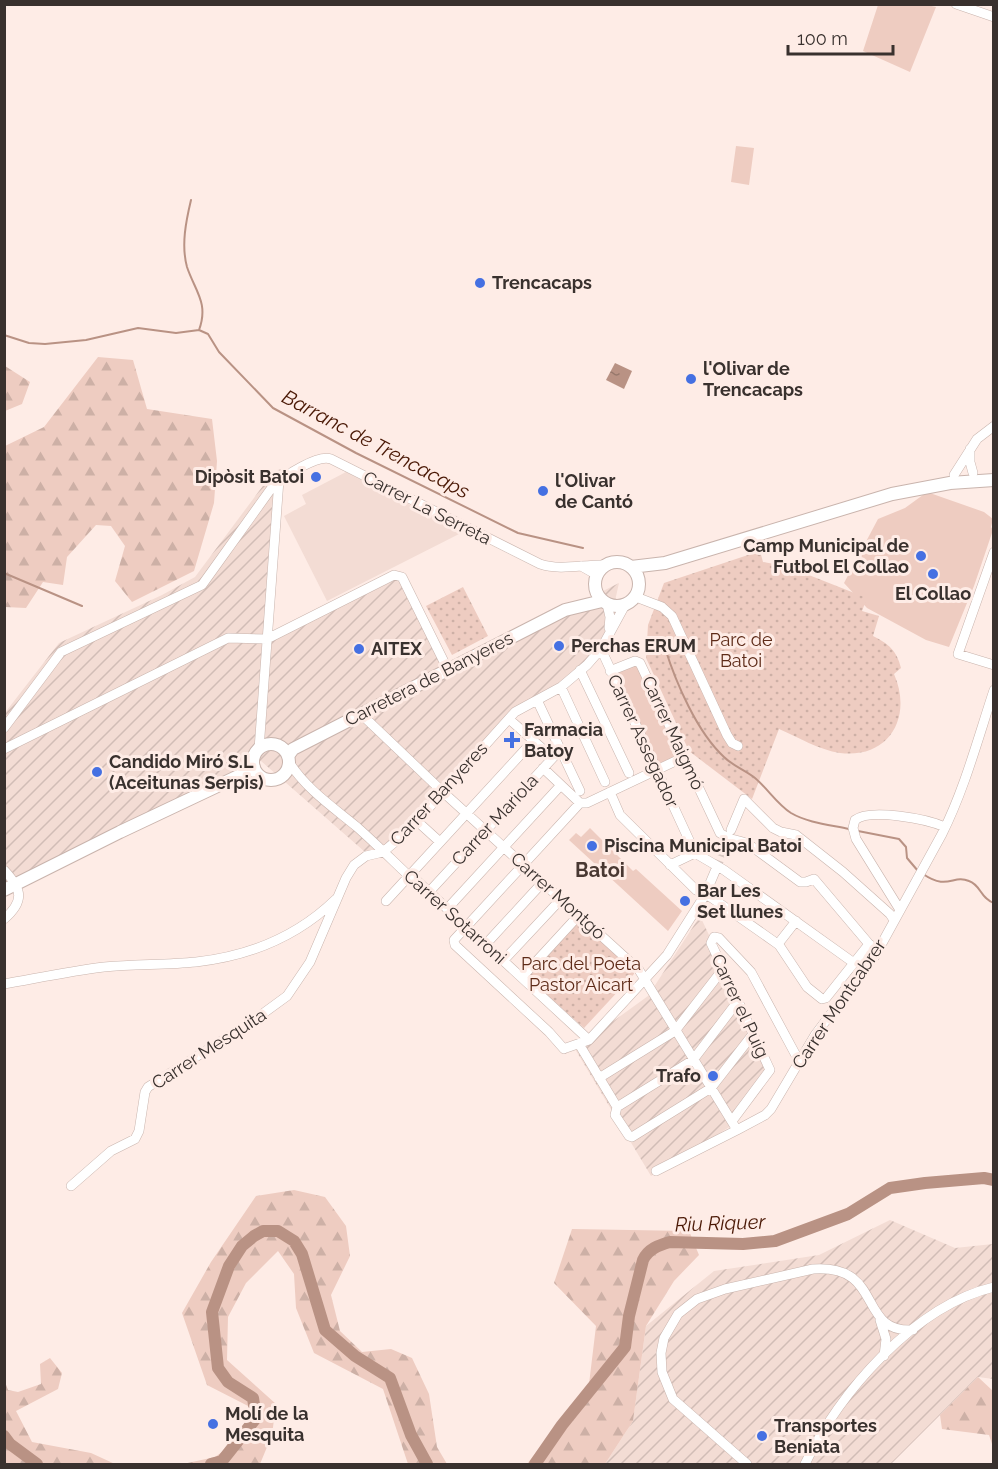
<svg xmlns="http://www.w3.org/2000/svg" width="998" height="1469" viewBox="0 0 998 1469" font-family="Raleway,sans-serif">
<defs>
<pattern id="industrial-furrows" width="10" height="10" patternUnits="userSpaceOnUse" patternTransform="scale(1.5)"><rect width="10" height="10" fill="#f3dcd4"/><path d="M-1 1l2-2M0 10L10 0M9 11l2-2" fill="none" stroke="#d1bdb6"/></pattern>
<pattern id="forest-firs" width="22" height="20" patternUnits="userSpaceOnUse" patternTransform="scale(1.5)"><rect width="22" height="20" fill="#eeccc1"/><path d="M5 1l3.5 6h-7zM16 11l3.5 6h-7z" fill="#cdb0a6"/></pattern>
<pattern id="park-dots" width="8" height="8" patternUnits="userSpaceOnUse" patternTransform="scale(1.5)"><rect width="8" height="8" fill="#eeccc1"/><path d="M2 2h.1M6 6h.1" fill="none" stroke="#cdb0a6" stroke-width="1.8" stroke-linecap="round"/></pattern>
<pattern id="water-ripples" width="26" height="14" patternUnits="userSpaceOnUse" patternTransform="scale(1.5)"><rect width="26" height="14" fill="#b99284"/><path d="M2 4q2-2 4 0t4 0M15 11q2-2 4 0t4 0" fill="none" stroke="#97786c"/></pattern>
</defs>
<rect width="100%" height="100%" fill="#feece6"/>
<path fill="#f3dcd4" d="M 346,472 L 463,532 L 327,601 L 284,516 L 306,504 L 302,495 Z"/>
<path fill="url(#industrial-furrows)" d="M 281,469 L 267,638 L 399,572 L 448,669 L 619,583 L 606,641 L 586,665 L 519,710 L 393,846 L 365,852 L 261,761 L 7,885 L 4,883 L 4,714 L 59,643 L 162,595 L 195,577 L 274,471 Z
M 700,916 L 773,1070 L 731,1126 L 651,1176 L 575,1049 L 648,996 Z
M 890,1220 L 955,1248 L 993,1244 L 993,1379 L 978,1377 L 891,1464 L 605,1464 L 633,1421 L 646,1326 L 714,1271 L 819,1255 Z"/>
<path fill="#eeccc1" d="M 927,5 L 936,7 L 910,72 L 863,51 L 878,5 Z
M 736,146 L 754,148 L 749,185 L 731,182 Z
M 927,492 L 984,512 L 993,519 L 991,527 L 993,530 L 974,586 L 949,647 L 926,640 L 867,608 L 844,583 L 878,519 L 905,508 Z
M 638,665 L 680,755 L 660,764 L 657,763 L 616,671 Z
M 590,828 L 633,871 L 636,869 L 682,911 L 668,931 L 569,840 L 576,833 L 581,837 Z"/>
<path fill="url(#forest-firs)" d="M 98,357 L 133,360 L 147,409 L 212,419 L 217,461 L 214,503 L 194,571 L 132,602 L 115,581 L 125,546 L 111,526 L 96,525 L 67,557 L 63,585 L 43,582 L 26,608 L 5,607 L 5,446 L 44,427 Z
M 5,366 L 30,382 L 22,404 L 5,411 Z
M 294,1190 L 325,1197 L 346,1226 L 350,1256 L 331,1295 L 340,1331 L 362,1352 L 391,1349 L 412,1358 L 429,1394 L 437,1447 L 447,1464 L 408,1464 L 383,1389 L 314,1353 L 296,1308 L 294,1274 L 278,1251 L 246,1283 L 228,1317 L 227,1360 L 276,1404 L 272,1435 L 260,1464 L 183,1464 L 215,1457 L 251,1431 L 250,1407 L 207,1385 L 182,1313 L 211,1262 L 256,1196 Z
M 572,1229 L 689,1231 L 699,1255 L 674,1281 L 646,1326 L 633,1421 L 605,1464 L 527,1464 L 589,1384 L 596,1326 L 554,1283 Z
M 50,1358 L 62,1373 L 58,1389 L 16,1411 L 32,1442 L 91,1453 L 115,1464 L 5,1464 L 5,1382 L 8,1390 L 18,1392 L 41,1384 L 40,1364 Z
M 978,1377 L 993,1391 L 993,1447 L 989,1435 L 942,1429 L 940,1415 Z"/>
<path fill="url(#park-dots)" d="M 760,551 L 763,562 L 786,566 L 867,598 L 862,611 L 879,616 L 873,636 C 889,644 897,651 901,668 L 894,674 C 913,717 889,759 840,753 C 819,750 798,737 779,729 L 752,799 L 689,751 L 646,658 L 648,625 L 664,583 Z
M 463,587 L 488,636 L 452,655 L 426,606 Z
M 580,921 L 634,970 L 634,974 L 584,1028 L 528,978 L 528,976 L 576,922 Z"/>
<path fill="url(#water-ripples)" d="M 615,363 L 632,371 L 624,389 L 606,380 Z"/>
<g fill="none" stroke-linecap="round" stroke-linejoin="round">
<path stroke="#b99284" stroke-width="2" d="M 191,200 C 186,221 181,245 187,267 C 195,291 209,303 199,330
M 4,335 L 29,343 L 45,344 L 86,340 L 138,328 L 176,333 L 199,330 L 208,334 L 219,352 L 273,408 L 356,453 L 518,533 L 583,548
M 4,573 L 82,606
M 665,648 C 676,683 697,732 724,757 C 733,766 745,770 755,778 C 768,789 777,804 791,813 C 808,823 831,825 849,829
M 858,831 L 899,839 L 906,847 L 907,858 L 918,871
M 923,874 C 948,891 953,874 969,881 C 981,885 980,898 994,903"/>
<path stroke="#b99284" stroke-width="12" d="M 4,1436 L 10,1444 L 37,1464
M 211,1464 L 222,1461 L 256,1418 L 253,1398 L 228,1382 L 218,1368 L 212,1312 L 229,1266 L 242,1246 L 254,1236 L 263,1231 L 278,1231 L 294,1241 L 302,1254 L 325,1330 L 355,1356 L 390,1378 L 411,1435 L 427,1464
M 535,1464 L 562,1425 L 625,1347 L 629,1316 L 643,1260 C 648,1249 659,1245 670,1242 L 743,1244 L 775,1241 L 848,1214 L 890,1188 L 925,1183 L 984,1178 L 994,1180"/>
<path stroke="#d7c7c1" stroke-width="9" stroke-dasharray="9 4.5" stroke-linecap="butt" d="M 716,869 L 730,833"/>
<g stroke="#c9b4ad" stroke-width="10">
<path id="minor" d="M 956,4 L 994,17
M 970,449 L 970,462 L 973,473
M 954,475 L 977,439 L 994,426
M 994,552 L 958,654 L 994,665
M 581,566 L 597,575
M 636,597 L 662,607 L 672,616 L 727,735 L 732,743 L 738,746
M 607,604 L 610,617 L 609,628
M 601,649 L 695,853 L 724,870 L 854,963
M 580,670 L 629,773
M 610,671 L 635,661 L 640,663 L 720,833 L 728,838 L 747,843 L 800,882 L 806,882 L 814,879 L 869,944 L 878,950
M 561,687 L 605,782
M 537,700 L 580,791
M 361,714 L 444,793 L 639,970 L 737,1130
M 509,719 L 552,757
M 4,728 L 61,652 L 202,585 L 273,486 C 284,476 318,454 331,459 L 540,564 C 561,571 584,564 606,565
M 4,749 L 228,638 L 267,639 L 394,575 L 402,577 L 448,670
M 259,749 L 279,480
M 289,762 C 305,788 334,808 357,827 C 375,843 391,859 409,876 L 414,878 L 589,1040
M 543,768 L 580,803
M 610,792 L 620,815 L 696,890 L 712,898 L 779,945 L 807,987 L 822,999 L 826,998 L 869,944
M 418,822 L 440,842
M 731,830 L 744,799 L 773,828 L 781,832 L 796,835 L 843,872 L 890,914 L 894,920
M 670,865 L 695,853
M 4,870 C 22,889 25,901 4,919
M 429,892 L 561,749
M 386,901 L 533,741
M 447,909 L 561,785
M 900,910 L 856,839 L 853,828 L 855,820 C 870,808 927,819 945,827
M 486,944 L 543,882
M 778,944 L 796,921
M 504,960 L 561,899
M 522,977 L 579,915
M 4,984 C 38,978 71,971 104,967 C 135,964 166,965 196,962 C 250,956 298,936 336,899
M 579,1044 L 617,1107 L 615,1115 L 629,1136 L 632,1137 L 711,1088 L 753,1034
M 566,1048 L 589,1040 L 667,955 L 705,895 L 716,869
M 564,1049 L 549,1032 L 455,945 L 454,940 L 580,803 L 587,803 L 684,757
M 599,1078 L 675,1031 L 723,969
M 617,1107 L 693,1060 L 738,1001
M 732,1121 L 770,1070 L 711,943 L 714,937 L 719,938 L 751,972 L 799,1061
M 656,1171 L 737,1130 L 765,1115 L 771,1109 L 815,1035 L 875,956 L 942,834 C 965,788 978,738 994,690
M 71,1186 L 111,1151 L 135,1139 L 139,1131 L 145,1092 L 148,1087 L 250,1023 L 287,996 L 310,962 L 346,878 L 354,865 L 366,856 L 383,852 L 408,831 L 515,712 L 561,687 L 587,665 L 601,649 L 625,605
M 880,1320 L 886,1339 L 884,1356
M 747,1464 L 673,1399 L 662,1372 L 661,1353 L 664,1338 L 678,1314 L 697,1299 L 725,1289 L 813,1269 C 885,1264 856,1333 913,1330
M 805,1464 C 839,1393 914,1306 994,1287"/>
</g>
<g stroke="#c9b4ad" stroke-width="14">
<path id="major" d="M595 584a22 22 0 1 1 44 0a22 22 0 1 1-44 0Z
M 631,567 L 665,563 L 892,494 L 950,483 L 994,480
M253 762a18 18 0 1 1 36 0a18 18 0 1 1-36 0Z
M 288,756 L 293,749 L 565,610 L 602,601
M 4,890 L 120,832 L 247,772 L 254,767"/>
</g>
<use href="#minor" stroke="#fff" stroke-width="9"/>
<use href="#major" stroke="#fff" stroke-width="12"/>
</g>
<g fill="#4570e2" stroke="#feece6" stroke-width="2">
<circle cx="480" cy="283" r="6"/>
<circle cx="691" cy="379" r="6"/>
<circle cx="316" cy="477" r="6"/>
<circle cx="543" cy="491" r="6"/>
<circle cx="921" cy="556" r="6"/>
<circle cx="933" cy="574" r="6"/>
<circle cx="559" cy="646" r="6"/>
<circle cx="359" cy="649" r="6"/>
<path d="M509 731h6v6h6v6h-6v6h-6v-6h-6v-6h6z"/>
<circle cx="97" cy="772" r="6"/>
<circle cx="592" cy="846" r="6"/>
<circle cx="685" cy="901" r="6"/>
<circle cx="713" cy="1076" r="6"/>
<circle cx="213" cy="1424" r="6"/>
<circle cx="762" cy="1436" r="6"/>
</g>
<g text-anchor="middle" stroke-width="6" stroke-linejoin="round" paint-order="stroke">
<g font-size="18" font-weight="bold" fill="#39312e" stroke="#feece6" text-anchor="start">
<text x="492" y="289">Trencacaps</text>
<text x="703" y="375">l'Olivar de<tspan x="703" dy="21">Trencacaps</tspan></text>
<text x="304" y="483" text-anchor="end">Dipòsit Batoi</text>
<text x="555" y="487">l'Olivar<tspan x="555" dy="21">de Cantó</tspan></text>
<text x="909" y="552" text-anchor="end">Camp Municipal de<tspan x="909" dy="21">Futbol El Collao</tspan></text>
<text x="933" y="600" text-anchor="middle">El Collao</text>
<text x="571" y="652">Perchas ERUM</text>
<text x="371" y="655">AITEX</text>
<text x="524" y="736">Farmacia<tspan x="524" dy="21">Batoy</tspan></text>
<text x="109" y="768">Candido Miró S.L<tspan x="109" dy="21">(Aceitunas Serpis)</tspan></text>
<text x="604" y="852">Piscina Municipal Batoi</text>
<text x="697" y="897">Bar Les<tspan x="697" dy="21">Set llunes</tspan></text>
<text x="701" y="1082" text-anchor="end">Trafo</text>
<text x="225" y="1420">Molí de la<tspan x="225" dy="21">Mesquita</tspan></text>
<text x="774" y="1432">Transportes<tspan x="774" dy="21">Beniata</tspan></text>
</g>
<g font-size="18" fill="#39312e" stroke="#feece6">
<text transform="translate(427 508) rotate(27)" y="6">Carrer La Serreta</text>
<text transform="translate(429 679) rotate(-27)" y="6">Carretera de Banyeres</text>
<text transform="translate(673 733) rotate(65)" y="6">Carrer Maigmó</text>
<text transform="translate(643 741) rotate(65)" y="6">Carrer Assegador</text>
<text transform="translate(439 794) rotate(-47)" y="6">Carrer Banyeres</text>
<text transform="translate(495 820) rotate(-47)" y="6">Carrer Mariola</text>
<text transform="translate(558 896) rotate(42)" y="6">Carrer Montgó</text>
<text transform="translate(455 917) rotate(42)" y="6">Carrer Sotarroni</text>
<text transform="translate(839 1004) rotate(-56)" y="6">Carrer Montcabrer</text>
<text transform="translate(740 1006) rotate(65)" y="6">Carrer el Puig</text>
<text transform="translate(209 1049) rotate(-33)" y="6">Carrer Mesquita</text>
</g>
<g font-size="18" fill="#5e2b18" stroke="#feece6">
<text x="741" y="646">Parc de<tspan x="741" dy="21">Batoi</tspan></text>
<text x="581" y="970">Parc del Poeta<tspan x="581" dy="21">Pastor Aicart</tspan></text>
</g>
<g font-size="20" font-style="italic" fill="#4a1805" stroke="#feece6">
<text transform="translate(376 444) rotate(28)" y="7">Barranc de Trencacaps</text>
<text transform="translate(720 1223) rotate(-2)" y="7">Riu Riquer</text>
</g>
<g font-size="20" font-weight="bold" fill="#493832" stroke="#feece6">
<text x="600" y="877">Batoi</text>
</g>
</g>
<rect width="998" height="1469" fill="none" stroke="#39312e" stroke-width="12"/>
<path d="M788 45v9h105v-9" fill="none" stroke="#39312e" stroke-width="3"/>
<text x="797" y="45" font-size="18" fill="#39312e" stroke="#feece6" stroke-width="4.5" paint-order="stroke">100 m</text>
</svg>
